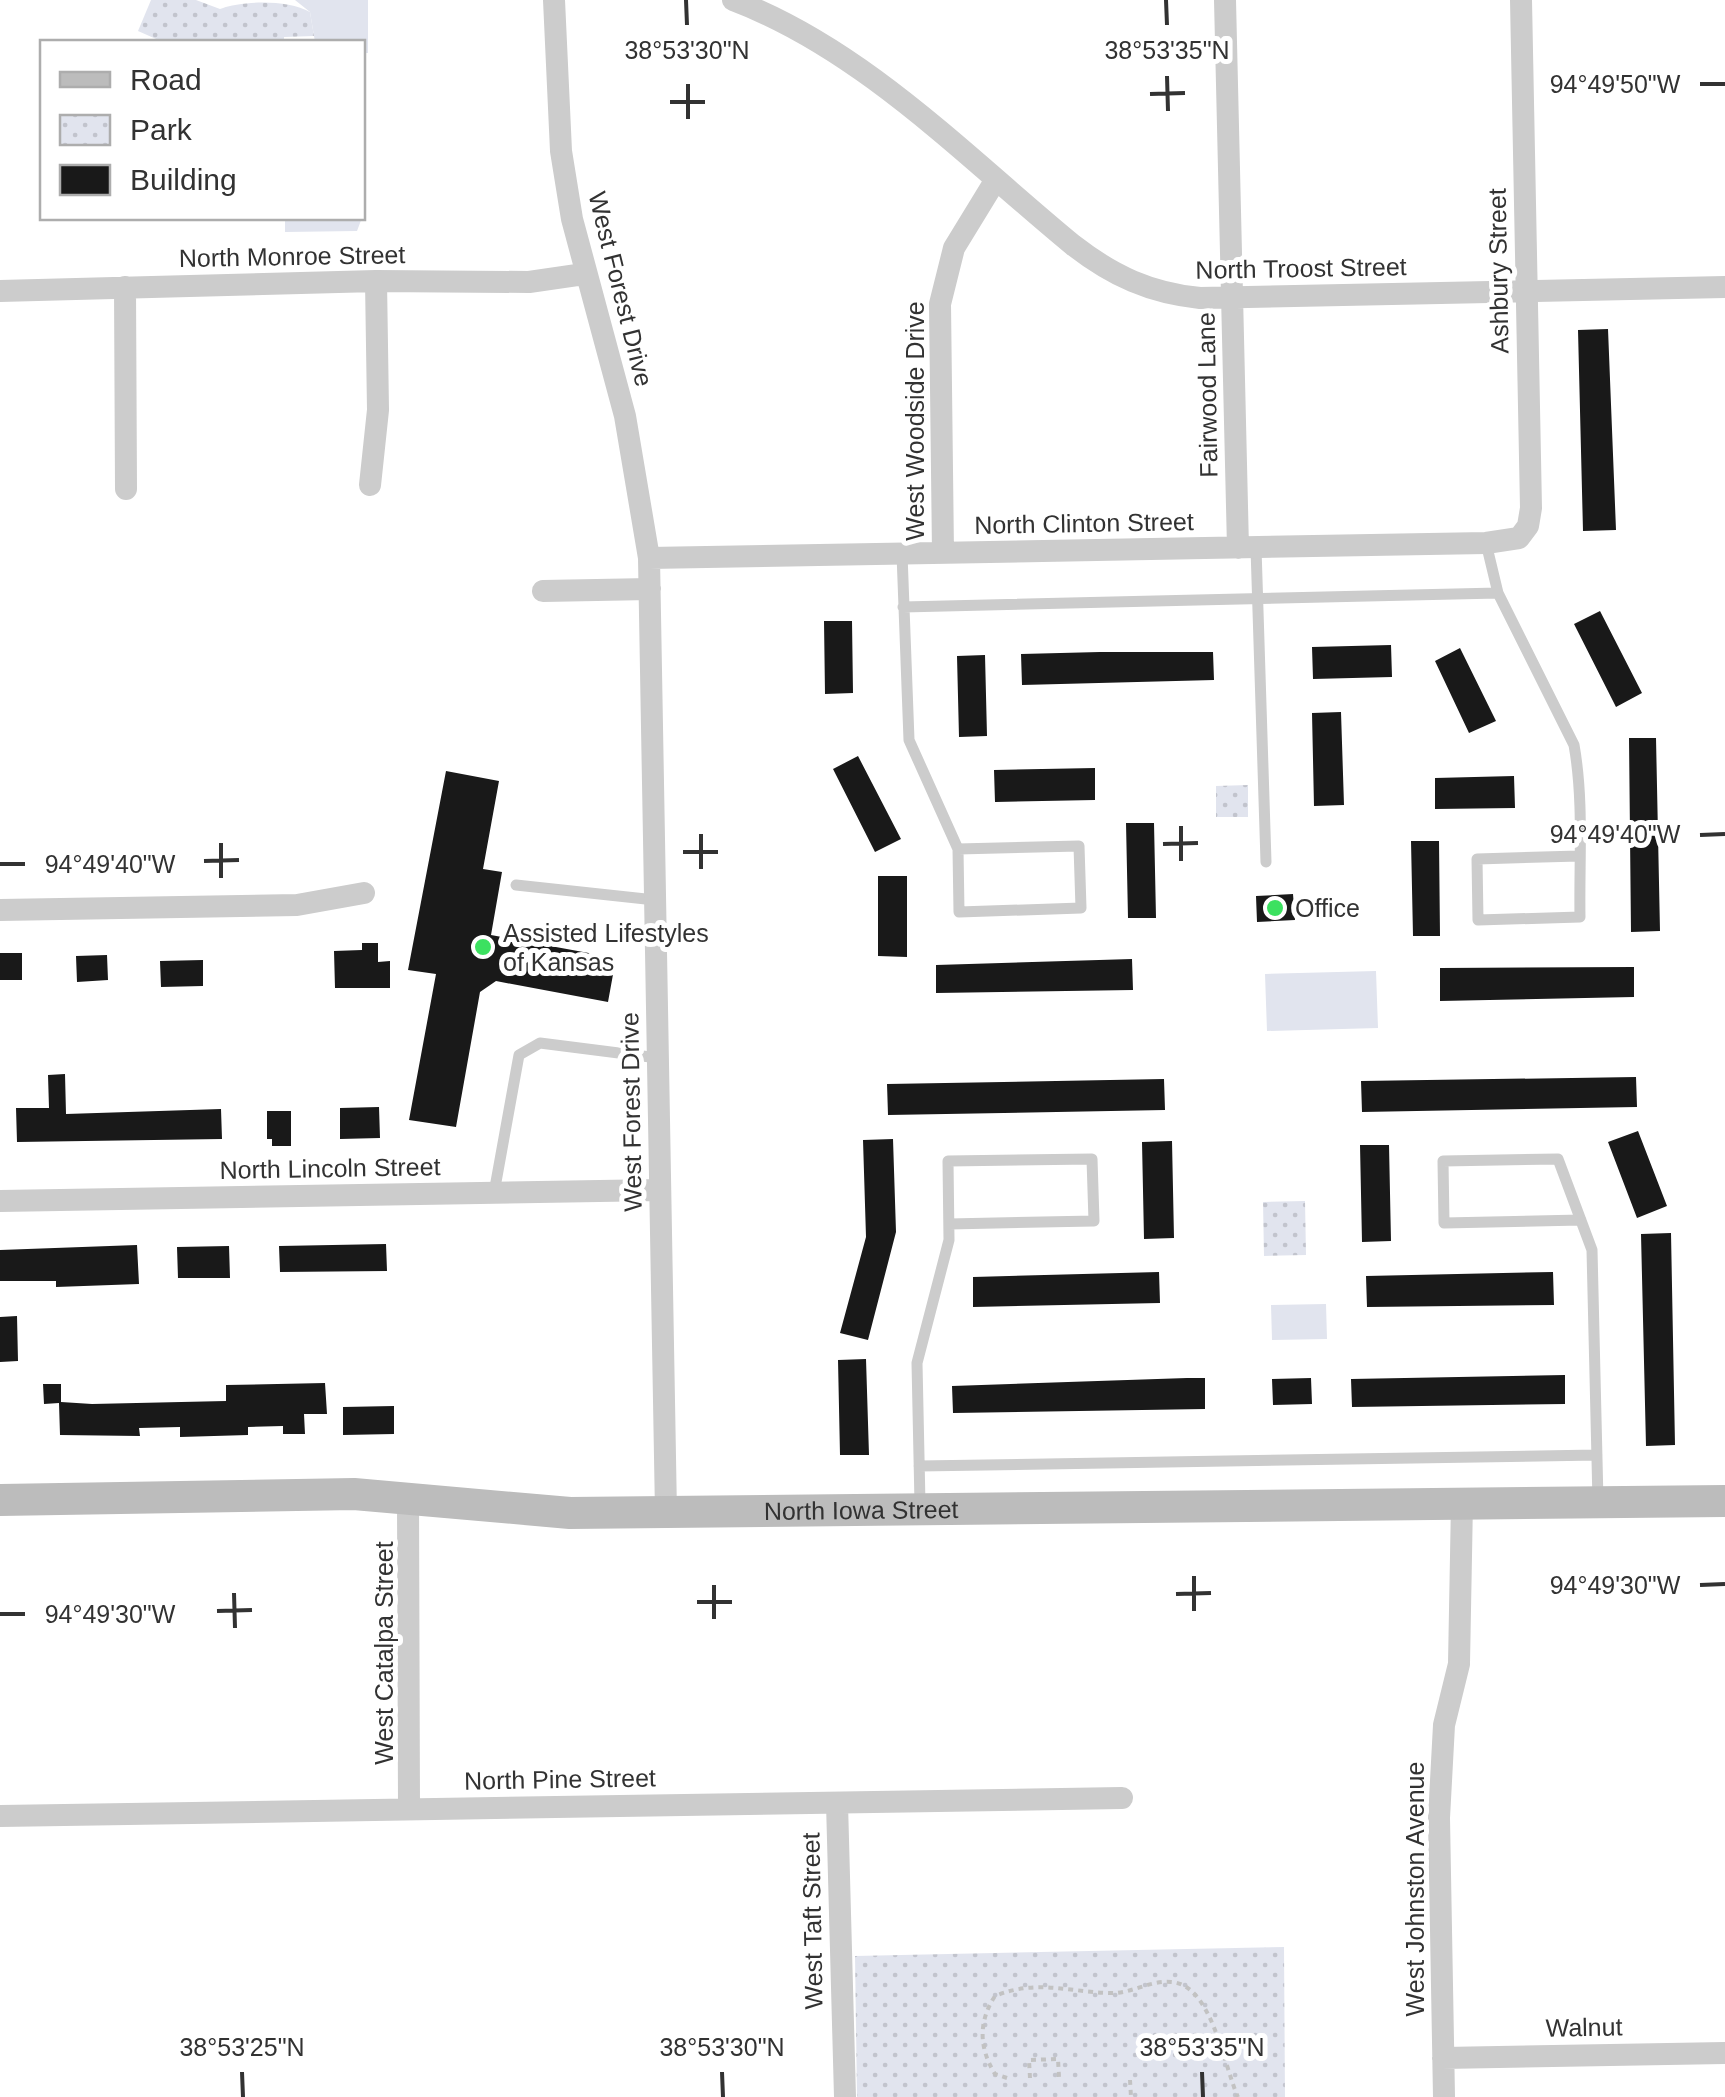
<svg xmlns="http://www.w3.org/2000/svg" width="1725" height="2097" viewBox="0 0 1725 2097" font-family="Arial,sans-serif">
<defs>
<pattern id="park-dots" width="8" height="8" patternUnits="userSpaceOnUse" patternTransform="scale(2.5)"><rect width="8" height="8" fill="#e1e4ee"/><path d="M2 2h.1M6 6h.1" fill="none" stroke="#c2c4cd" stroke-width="1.8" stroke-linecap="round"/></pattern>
</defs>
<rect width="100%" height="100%" fill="#fff"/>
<path fill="#e1e4ee" d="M 295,0 L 368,0 L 368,53 L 363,53 L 362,42 L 315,42 L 310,12 Z
M 363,215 L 357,231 L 285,232 L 285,218 Z
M 1376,971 L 1378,1028 L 1267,1031 L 1265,974 Z
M 1326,1304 L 1327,1339 L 1272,1340 L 1271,1305 Z"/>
<path fill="url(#park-dots)" d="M 151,0 L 196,0 L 220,9 C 245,0 288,0 310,12 L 314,36 L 284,37 L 284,42 L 163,42 L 138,31 Z
M 1248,785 L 1248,817 L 1216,817 L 1216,786 Z
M 1305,1201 L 1306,1255 L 1264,1256 L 1263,1202 Z
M 1284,1947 L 1285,2097 L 857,2097 L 855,1956 Z"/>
<path fill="#191919" d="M 1608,329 L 1616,530 L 1583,531 L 1578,330 Z
M 1600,611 L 1642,693 L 1616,707 L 1574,624 Z
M 824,621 L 852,621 L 853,693 L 825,694 Z
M 1391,645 L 1392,677 L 1313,679 L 1312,647 Z
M 1460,648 L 1496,721 L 1469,733 L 1435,661 Z
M 1100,652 L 1213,652 L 1214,680 L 1022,685 L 1021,654 Z
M 985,655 L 987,736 L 959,737 L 957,656 Z
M 1341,712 L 1344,805 L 1314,806 L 1312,713 Z
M 1629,738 L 1656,738 L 1660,931 L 1631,932 Z
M 858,756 L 901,839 L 875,852 L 833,769 Z
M 1095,768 L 1095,800 L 995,802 L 994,770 Z
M 446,771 L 499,781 L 483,869 L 502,872 L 491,935 L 616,958 L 608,1002 L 496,981 L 480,992 L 456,1127 L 409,1120 L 436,974 L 408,970 Z
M 1514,776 L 1515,808 L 1435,809 L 1435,778 Z
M 1126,823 L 1154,823 L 1156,918 L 1128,918 Z
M 1411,841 L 1439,841 L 1440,936 L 1413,936 Z
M 878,876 L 907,876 L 907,957 L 878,956 Z
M 1293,894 L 1295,920 L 1257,922 L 1256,896 Z
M 362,943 L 378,943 L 378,962 L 390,961 L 390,988 L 335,988 L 334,951 L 362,950 Z
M 0,953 L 22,953 L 22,980 L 0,980 Z
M 107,955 L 108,980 L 77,982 L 76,956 Z
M 1132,959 L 1133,990 L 936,993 L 936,965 Z
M 203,960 L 203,986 L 161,987 L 160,961 Z
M 1634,967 L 1634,997 L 1440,1001 L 1440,968 Z
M 65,1074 L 66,1114 L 221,1109 L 222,1139 L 17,1142 L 16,1108 L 49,1108 L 48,1075 Z
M 1636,1077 L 1637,1107 L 1362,1112 L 1361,1081 Z
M 1164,1079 L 1165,1110 L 888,1115 L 887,1084 Z
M 379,1107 L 380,1138 L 340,1139 L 340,1108 Z
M 267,1111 L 291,1111 L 291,1146 L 272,1146 L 272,1139 L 267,1139 Z
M 1638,1131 L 1667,1206 L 1637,1218 L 1608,1142 Z
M 893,1139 L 896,1232 L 868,1340 L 840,1333 L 866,1237 L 863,1140 Z
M 1172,1141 L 1174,1238 L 1144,1239 L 1142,1142 Z
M 1360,1145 L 1389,1145 L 1391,1241 L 1362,1242 Z
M 1671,1233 L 1675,1445 L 1646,1446 L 1641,1234 Z
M 386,1244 L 387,1271 L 280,1272 L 279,1246 Z
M 137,1245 L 139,1284 L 56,1287 L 56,1281 L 0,1281 L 0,1250 Z
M 229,1246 L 230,1278 L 178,1278 L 177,1247 Z
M 1159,1272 L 1160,1303 L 973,1307 L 973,1277 Z
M 1553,1272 L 1554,1305 L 1367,1307 L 1366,1276 Z
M 17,1316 L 18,1361 L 0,1362 L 0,1317 Z
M 866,1359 L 869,1455 L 840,1455 L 838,1360 Z
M 1565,1375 L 1565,1404 L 1352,1407 L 1351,1379 Z
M 1187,1378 L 1205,1378 L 1205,1409 L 953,1413 L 952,1386 Z
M 1311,1378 L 1312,1404 L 1273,1405 L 1272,1379 Z
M 325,1383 L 327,1414 L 304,1414 L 305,1434 L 283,1434 L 283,1426 L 248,1427 L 248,1435 L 180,1437 L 180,1427 L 139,1428 L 140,1436 L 60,1435 L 59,1403 L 44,1404 L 43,1384 L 61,1384 L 61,1402 L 92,1404 L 226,1401 L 226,1385 Z
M 394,1406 L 394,1434 L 343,1435 L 343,1407 Z"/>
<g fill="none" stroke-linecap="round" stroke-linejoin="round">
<path stroke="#c2c2c2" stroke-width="4" stroke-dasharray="5 5" stroke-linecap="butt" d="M 1007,2078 L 995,2074 C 979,2048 978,2022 995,1996 C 1036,1979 1069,1992 1110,1993 C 1131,1994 1150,1980 1171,1982 C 1212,1984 1224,2067 1238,2097
M 1030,2078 L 1029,2060 L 1058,2059 L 1059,2077
M 1130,2080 L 1131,2097"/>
<path stroke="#ccc" stroke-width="11" d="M 1486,543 L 1498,593 L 1574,745 C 1584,801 1579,860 1580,917 L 1478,920 L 1477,859 L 1579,856
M 1256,548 L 1266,862
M 902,554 L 909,740 L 958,849 L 959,912 L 1081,908 L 1079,846 L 958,849
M 903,607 L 1498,593
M 516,885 L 655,900
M 494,1193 L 519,1055 L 540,1043 L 658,1058
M 1581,1220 L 1444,1223 L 1443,1161 L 1558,1159 L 1592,1250 L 1598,1501
M 919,1466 L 1597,1455
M 920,1504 L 917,1363 L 949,1240 L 948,1161 L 1092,1159 L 1094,1221 L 949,1224"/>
<path stroke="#ccc" stroke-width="22" d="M 554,0 L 561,151 L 572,219 L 625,416 L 649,558 L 666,1513
M 733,0 C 863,49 967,158 1073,245 C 1113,276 1150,293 1200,298 L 1725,287
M 1225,0 L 1238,548
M 125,287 L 126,489
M 0,291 L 376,281 L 529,282 L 584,274
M 370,485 L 378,410 L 376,281
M 943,553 L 940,304 L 954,248 L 995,181
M 649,558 L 1486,543 L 1519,538 L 1528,526 L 1531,508 L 1521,0
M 543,591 L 650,589
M 0,910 L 297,905 L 364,893
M 0,1201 L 660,1190
M 408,1498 L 409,1808
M 837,1803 L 845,2097
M 0,1816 L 1122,1798
M 1443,2058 L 1725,2053
M 1444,2097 L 1439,1818 L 1444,1725 L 1459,1664 L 1462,1502"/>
<path stroke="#bcbcbc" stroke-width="32" id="s1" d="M 0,1500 L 354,1494 L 570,1513 L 1725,1501"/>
</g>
<path fill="none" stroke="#323232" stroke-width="4" d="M 686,0 L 687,25M 1166,0 L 1167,25M 1167,76 L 1168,111M 688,84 L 688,119M 1700,84 L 1725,84M 1150,94 L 1185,93M 670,102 L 705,102M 1181,826 L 1181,861M 701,834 L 701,869M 1700,835 L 1725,834M 221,843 L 221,878M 1163,844 L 1198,843M 683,852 L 718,852M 204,861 L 239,860M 0,864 L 25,864M 1194,1576 L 1194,1611M 714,1585 L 714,1619M 1700,1585 L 1725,1584M 234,1593 L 235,1628M 1176,1594 L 1211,1593M 697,1602 L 732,1602M 217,1611 L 252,1610M 0,1614 L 25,1614M 242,2072 L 243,2097M 722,2072 L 723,2097M 1202,2072 L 1203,2097"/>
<g fill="#3ce160" stroke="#fff" stroke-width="4">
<circle cx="1275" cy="908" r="10"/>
<circle cx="483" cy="947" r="10"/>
</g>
<g text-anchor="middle" stroke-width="10" stroke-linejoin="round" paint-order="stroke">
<g font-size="25" fill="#323232" stroke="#fff">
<text transform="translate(292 256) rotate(-1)" y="9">North Monroe Street</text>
<text transform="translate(1301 268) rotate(-1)" y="9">North Troost Street</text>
<text transform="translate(1498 271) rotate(-91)" y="9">Ashbury Street</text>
<text transform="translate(621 289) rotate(76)" y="9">West Forest Drive</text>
<text transform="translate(1207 395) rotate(-91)" y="9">Fairwood Lane</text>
<text transform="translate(915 421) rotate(-90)" y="9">West Woodside Drive</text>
<text transform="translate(1084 523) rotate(-1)" y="9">North Clinton Street</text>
<text transform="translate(631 1112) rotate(-91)" y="9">West Forest Drive</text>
<text transform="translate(330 1168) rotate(-1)" y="9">North Lincoln Street</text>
<text dy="9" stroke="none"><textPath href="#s1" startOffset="862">North Iowa Street</textPath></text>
<text transform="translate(384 1653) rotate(-90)" y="9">West Catalpa Street</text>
<text transform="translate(560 1779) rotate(-1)" y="9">North Pine Street</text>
<text transform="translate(1415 1889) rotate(-90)" y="9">West Johnston Avenue</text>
<text transform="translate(812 1921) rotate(-91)" y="9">West Taft Street</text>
<text transform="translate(1584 2027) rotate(-1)" y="9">Walnut</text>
</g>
<g font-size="25" fill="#323232" stroke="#fff" text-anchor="start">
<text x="1295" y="917">Office</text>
<text x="503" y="942">Assisted Lifestyles<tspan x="503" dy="29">of Kansas</tspan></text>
</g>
</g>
<g font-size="25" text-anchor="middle" fill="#323232" stroke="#fff" stroke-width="10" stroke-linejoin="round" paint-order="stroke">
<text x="687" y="59">38°53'30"N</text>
<text x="1167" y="59">38°53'35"N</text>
<text x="1615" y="93">94°49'50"W</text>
<text x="1615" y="843">94°49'40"W</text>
<text x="110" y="873">94°49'40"W</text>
<text x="1615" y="1594">94°49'30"W</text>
<text x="110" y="1623">94°49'30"W</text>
<text x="242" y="2056">38°53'25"N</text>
<text x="722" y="2056">38°53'30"N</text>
<text x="1202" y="2056">38°53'35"N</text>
</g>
<rect x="40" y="40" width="325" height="180" fill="#ffffff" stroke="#adadad" stroke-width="2.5"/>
<rect x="60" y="72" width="50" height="15" fill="#bcbcbc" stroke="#adadad" stroke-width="2.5"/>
<text x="130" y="90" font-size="30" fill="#323232">Road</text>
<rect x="60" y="115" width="50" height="30" fill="url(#park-dots)" stroke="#adadad" stroke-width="2.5"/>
<text x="130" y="140" font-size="30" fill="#323232">Park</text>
<rect x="60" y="165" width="50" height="30" fill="#191919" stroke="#adadad" stroke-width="2.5"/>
<text x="130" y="190" font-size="30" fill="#323232">Building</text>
</svg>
